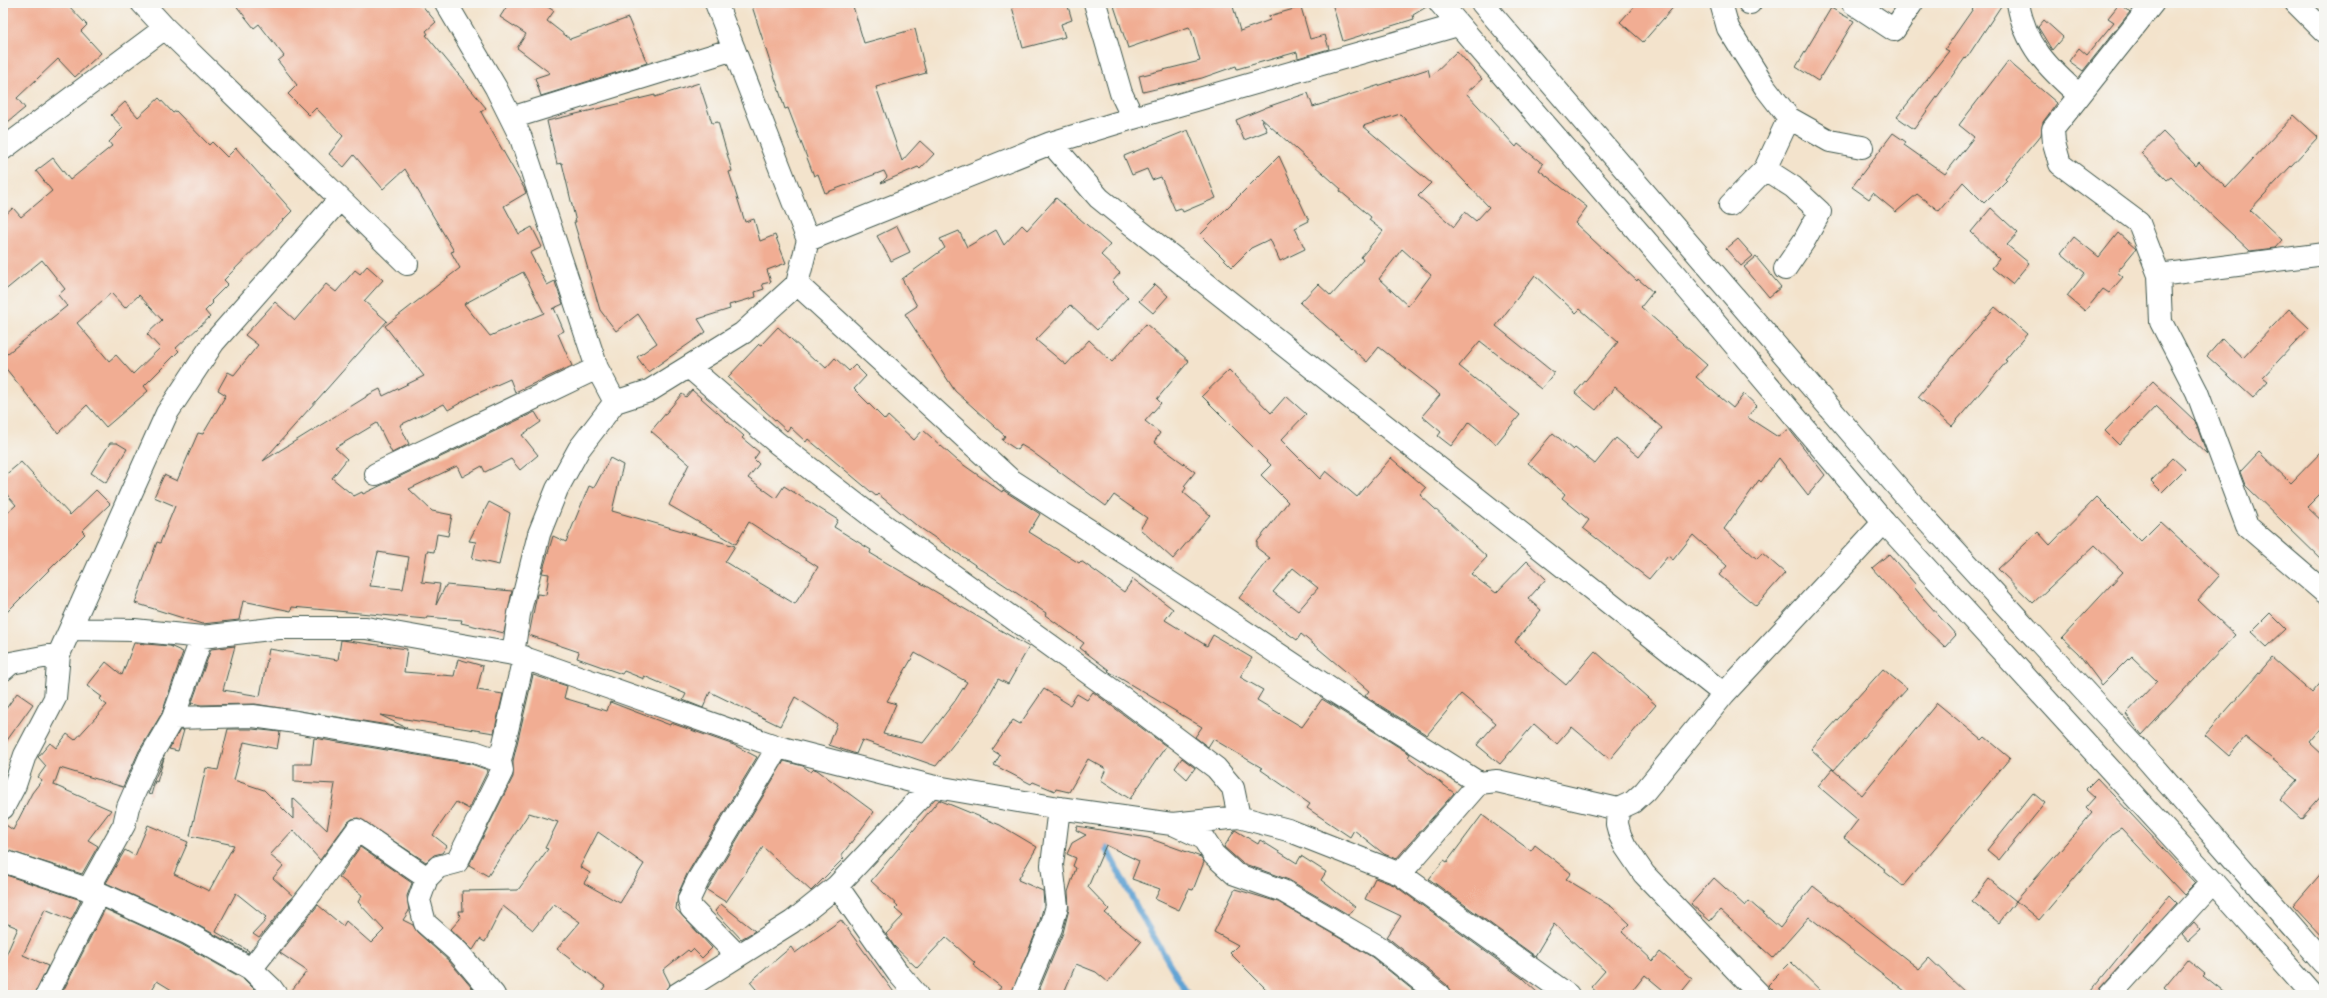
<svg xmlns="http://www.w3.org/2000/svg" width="2327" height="998" viewBox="0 0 2327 998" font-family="Cardo,serif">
<rect width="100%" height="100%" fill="#f6f6f2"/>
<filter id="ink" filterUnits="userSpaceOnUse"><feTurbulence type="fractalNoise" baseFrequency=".025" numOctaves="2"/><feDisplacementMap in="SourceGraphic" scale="8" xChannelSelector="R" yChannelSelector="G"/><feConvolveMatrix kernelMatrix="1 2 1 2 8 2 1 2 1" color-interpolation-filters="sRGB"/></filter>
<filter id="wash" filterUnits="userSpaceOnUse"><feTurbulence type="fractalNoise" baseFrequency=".012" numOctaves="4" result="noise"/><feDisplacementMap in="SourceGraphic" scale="16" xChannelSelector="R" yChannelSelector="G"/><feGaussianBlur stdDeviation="0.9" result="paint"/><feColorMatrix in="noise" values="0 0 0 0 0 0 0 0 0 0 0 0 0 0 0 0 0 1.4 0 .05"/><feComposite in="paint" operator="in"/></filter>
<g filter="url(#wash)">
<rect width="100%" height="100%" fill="#f3e3cc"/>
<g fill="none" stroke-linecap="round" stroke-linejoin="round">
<path stroke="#5fa2d3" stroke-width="6" d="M 1102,840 L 1140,913 L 1188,995"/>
</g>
<g id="blocks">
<path fill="#f1ad93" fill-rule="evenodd" d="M 3,3 L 66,3 L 87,25 L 81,31 L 101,53 L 75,77 L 58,59 L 17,98 L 25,108 L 3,126 Z
M 234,3 L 420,3 L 436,22 L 426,31 L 428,34 L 426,35 L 486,108 L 481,112 L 524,188 L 526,193 L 504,206 L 519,234 L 532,227 L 542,247 L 530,253 L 547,285 L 555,281 L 556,285 L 563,304 L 552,309 L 554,308 L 564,331 L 558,334 L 572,366 L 515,392 L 510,379 L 474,395 L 448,410 L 444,404 L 400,425 L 409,444 L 392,453 L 377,423 L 335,448 L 347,459 L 332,478 L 354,496 L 362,492 L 363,494 L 535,412 L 541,422 L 522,435 L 538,455 L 520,470 L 511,459 L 485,472 L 482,466 L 462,477 L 457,466 L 409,489 L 432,511 L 452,515 L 448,536 L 437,534 L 434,552 L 427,551 L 422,582 L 440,584 L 436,605 L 446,585 L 512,591 L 504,633 L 461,623 L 462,620 L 427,617 L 426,619 L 292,607 L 291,611 L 243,601 L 239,620 L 202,624 L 135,603 L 157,542 L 160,543 L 175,506 L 154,497 L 164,475 L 177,481 L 198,433 L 203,434 L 226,395 L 218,390 L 228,372 L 234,375 L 258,345 L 245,335 L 275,302 L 295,320 L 326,284 L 336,292 L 355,270 L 360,274 L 367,266 L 383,280 L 364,301 L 387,321 L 263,461 L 366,397 L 366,396 L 380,389 L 383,396 L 424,376 L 385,326 L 460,268 L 451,252 L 454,251 L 405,169 L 383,189 L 354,155 L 344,167 L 329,154 L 343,136 L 316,108 L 309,115 L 288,94 L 297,85 L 278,61 L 284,56 L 259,24 L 254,28 ZM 523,272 L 544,313 L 490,336 L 464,304 ZM 378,552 L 409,557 L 403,589 L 370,586 Z
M 509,3 L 542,3 L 554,11 L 547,21 L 570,39 L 628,18 L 647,63 L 541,96 L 535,78 L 550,73 L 517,48 L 526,34 L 500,17 Z
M 751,3 L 852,3 L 864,43 L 915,29 L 926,73 L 876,87 L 902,161 L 920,141 L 934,154 L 920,169 L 918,167 L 881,183 L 887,177 L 884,171 L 825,193 L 818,174 L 814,176 L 788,108 L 785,109 Z
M 1011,3 L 1067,3 L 1072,20 L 1061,24 L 1065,37 L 1023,48 Z
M 1113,3 L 1232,3 L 1240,31 L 1270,20 L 1269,16 L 1301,7 L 1310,39 L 1325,35 L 1329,49 L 1298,58 L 1297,52 L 1237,69 L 1236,66 L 1202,78 L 1143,92 L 1139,76 L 1200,61 L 1191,30 L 1189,27 L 1128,48 Z
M 1332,3 L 1428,3 L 1428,6 L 1413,15 L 1414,19 L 1343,41 Z
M 1637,3 L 1677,3 L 1643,42 L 1620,22 Z
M 1977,3 L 2003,3 L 1966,59 L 1965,58 L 1914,129 L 1897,117 L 1949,51 L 1945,49 Z
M 2120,3 L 2130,12 L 2083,71 L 2069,61 L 2079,48 L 2087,55 L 2114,22 L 2108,18 Z
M 1831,8 L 1854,21 L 1818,81 L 1796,67 Z
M 2044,20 L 2063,37 L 2052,50 L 2038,27 Z
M 1457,51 L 1482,79 L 1466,93 L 1516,147 L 1518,144 L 1543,164 L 1539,170 L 1587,207 L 1575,223 L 1637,281 L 1638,279 L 1653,292 L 1641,307 L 1707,365 L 1696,377 L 1733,408 L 1744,394 L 1757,406 L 1747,417 L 1778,437 L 1789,429 L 1825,475 L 1808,495 L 1779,458 L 1761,482 L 1759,480 L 1724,529 L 1757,559 L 1762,553 L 1785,573 L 1756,606 L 1719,575 L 1727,566 L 1693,535 L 1673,560 L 1668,556 L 1649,579 L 1583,528 L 1589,520 L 1562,498 L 1565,494 L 1528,463 L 1553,433 L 1573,450 L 1575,448 L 1595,464 L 1616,438 L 1639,457 L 1662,428 L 1615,387 L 1596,410 L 1575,393 L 1618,342 L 1580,309 L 1576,313 L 1535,275 L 1496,326 L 1554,373 L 1541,389 L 1480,341 L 1459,366 L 1520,415 L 1496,444 L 1469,422 L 1451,446 L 1438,436 L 1441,432 L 1422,416 L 1440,395 L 1379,347 L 1367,362 L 1300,303 L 1318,284 L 1331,296 L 1363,260 L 1361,257 L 1383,231 L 1369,220 L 1371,217 L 1340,191 L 1341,189 L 1261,118 L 1267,131 L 1244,140 L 1236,120 L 1267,107 L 1308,93 L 1313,107 L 1428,69 L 1430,77 ZM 1400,114 L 1489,207 L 1476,221 L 1465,212 L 1454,227 L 1418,196 L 1431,183 L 1363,126 ZM 1402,249 L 1431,275 L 1408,306 L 1379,279 Z
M 2008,61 L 2057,103 L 2043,122 L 2041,135 L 2005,178 L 2007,180 L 1984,203 L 1963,182 L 1939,211 L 1917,194 L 1896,212 L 1873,193 L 1869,199 L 1852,187 L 1893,133 L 1906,142 L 1904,145 L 1945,174 L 1974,137 L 1959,125 Z
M 699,83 L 712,123 L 718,122 L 732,171 L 729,172 L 745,222 L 754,219 L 760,241 L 775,235 L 786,263 L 767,270 L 771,282 L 762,284 L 764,289 L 755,292 L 756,297 L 729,305 L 730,309 L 698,319 L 706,332 L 648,372 L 637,357 L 657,343 L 638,314 L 616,331 L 600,310 L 574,222 L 576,222 L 562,163 L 557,164 L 547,121 L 655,95 L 655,97 Z
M 159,98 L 173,113 L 176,111 L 209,145 L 212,142 L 227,157 L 236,148 L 292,211 L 224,280 L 228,284 L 211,301 L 213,303 L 205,311 L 210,317 L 176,348 L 179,351 L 144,386 L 148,391 L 106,427 L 87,405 L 58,433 L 3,365 L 3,357 L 67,306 L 58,295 L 65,289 L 42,260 L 3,292 L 3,217 L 13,208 L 21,217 L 52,191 L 36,171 L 53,158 L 70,180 L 112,146 L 109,142 L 123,128 L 111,115 L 125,102 L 138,117 ZM 111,293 L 125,308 L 139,295 L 162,320 L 147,334 L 160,348 L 133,374 L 116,355 L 109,361 L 77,323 Z
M 2294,115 L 2318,137 L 2250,210 L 2282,240 L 2275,248 L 2250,251 L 2171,177 L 2167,180 L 2141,153 L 2163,132 L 2196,166 L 2199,162 L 2226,188 Z
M 1188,130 L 1216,198 L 1183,212 L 1181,208 L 1175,210 L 1161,177 L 1152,180 L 1147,169 L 1132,175 L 1124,156 Z
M 1279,156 L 1309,221 L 1295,228 L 1305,249 L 1280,261 L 1270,239 L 1251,248 L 1232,267 L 1200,235 Z
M 1056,198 L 1110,245 L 1101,255 L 1120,273 L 1112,282 L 1128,297 L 1097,330 L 1070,305 L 1036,340 L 1066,365 L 1089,340 L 1112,362 L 1146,324 L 1189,361 L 1157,399 L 1161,403 L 1145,421 L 1160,433 L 1154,442 L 1195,472 L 1184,486 L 1186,488 L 1183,492 L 1210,515 L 1173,559 L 1140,529 L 1147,518 L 1114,495 L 1106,506 L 1031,451 L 1021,445 L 1017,450 L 1002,440 L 1005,436 L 955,391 L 905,314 L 917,306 L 902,279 L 945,248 L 940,239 L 959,231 L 967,247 L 996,230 L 1004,245 L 1022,225 L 1027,230 Z
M 1991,208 L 2018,233 L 2007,245 L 2029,263 L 2012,284 L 1992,268 L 1999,259 L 1971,232 Z
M 897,226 L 910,252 L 891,261 L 877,236 Z
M 2118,233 L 2136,249 L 2117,272 L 2123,277 L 2109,293 L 2103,289 L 2085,311 L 2067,296 L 2085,273 L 2061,253 L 2074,237 L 2099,257 Z
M 1738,239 L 1753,256 L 1741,266 L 1726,249 Z
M 1756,257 L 1781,287 L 1769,297 L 1744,267 Z
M 1155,284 L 1168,296 L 1153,313 L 1139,301 Z
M 1995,307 L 2027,334 L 2005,360 L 2007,361 L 1952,426 L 1918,397 Z
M 2289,309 L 2309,328 L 2263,377 L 2268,381 L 2253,398 L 2207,356 L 2222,339 L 2243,358 Z
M 778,327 L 815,361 L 816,359 L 826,368 L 835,358 L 849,371 L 855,365 L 866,376 L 854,389 L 885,420 L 888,416 L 914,440 L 923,430 L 958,461 L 1002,492 L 1003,490 L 1040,514 L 1029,532 L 1079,563 L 1081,561 L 1124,592 L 1133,579 L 1173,609 L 1165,620 L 1207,646 L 1213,635 L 1252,658 L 1240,677 L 1263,690 L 1257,700 L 1302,727 L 1322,699 L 1410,754 L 1408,757 L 1454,793 L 1396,859 L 1384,854 L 1354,830 L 1350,837 L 1307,808 L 1310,804 L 1261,770 L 1262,768 L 1213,739 L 1208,747 L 1195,737 L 1202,727 L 1108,671 L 1109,670 L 1080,648 L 1084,643 L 1045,615 L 1046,613 L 916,525 L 878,494 L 876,496 L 808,439 L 806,442 L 790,427 L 787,431 L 728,377 L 759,344 L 761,345 Z
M 1229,370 L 1271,413 L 1286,396 L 1306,414 L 1281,440 L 1320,479 L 1326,471 L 1357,497 L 1391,458 L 1426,488 L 1420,495 L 1487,557 L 1471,574 L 1496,593 L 1527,561 L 1546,579 L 1528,599 L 1541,610 L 1515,642 L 1566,685 L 1595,651 L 1656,705 L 1610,759 L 1572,727 L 1557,744 L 1534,724 L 1500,764 L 1477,745 L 1496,723 L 1461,694 L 1427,735 L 1365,696 L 1369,691 L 1301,634 L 1297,640 L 1239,598 L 1270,558 L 1257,548 L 1257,542 L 1288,502 L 1261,475 L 1271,465 L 1202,396 ZM 1293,568 L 1318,588 L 1298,611 L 1273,592 Z
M 2153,381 L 2195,421 L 2207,454 L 2156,406 L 2119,445 L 2105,431 Z
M 692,390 L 744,436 L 742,438 L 759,452 L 754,459 L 759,464 L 748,478 L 776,498 L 784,486 L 838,520 L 834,527 L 871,550 L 870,553 L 1029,647 L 1008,684 L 998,679 L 981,710 L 936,766 L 862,740 L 856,754 L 829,745 L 837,724 L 795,697 L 780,726 L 710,692 L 703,708 L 683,700 L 686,694 L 644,676 L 644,679 L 624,671 L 622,674 L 577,658 L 579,652 L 529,635 L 537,594 L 546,595 L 549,574 L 542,573 L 553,536 L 566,542 L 589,486 L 594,488 L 610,458 L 623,465 L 612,511 L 735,546 L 725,562 L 795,604 L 818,567 L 749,522 L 736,544 L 669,505 L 689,464 L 651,431 L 682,394 L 686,397 ZM 915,653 L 967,682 L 955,701 L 923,743 L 883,734 L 896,704 L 887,701 Z
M 110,443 L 117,443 L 127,449 L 106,483 L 91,473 Z
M 2324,449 L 2324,490 L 2307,507 L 2324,523 L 2324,562 L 2245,485 L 2240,472 L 2259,452 L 2291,483 Z
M 2173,458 L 2185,469 L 2162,492 L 2151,481 Z
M 21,462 L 70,515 L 96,490 L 110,504 L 82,531 L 85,534 L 3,616 L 3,517 L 16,505 L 3,490 L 3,477 Z
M 2097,497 L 2141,541 L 2160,522 L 2219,576 L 2198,600 L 2235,635 L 2142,735 L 2126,714 L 2157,681 L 2131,656 L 2102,685 L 2078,653 L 2062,638 L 2123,572 L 2095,545 L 2033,603 L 1998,569 L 2038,532 L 2050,545 Z
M 489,502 L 510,513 L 499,565 L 472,559 L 476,542 L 469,541 Z
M 1889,554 L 1916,585 L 1914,587 L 1923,598 L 1956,635 L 1945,647 L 1927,630 L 1872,568 Z
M 2270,613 L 2286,629 L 2267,647 L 2251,632 Z
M 341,640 L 407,649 L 404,672 L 454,676 L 458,659 L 483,666 L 477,690 L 503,694 L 494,733 L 380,715 L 407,728 L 255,704 L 201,705 L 192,703 L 191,705 L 211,649 L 235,646 L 223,690 L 260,696 L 269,649 L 338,660 Z
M 134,643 L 170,646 L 183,652 L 162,713 L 139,751 L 123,787 L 60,768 L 54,785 L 111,810 L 88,840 L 98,846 L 82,874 L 3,849 L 3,823 L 13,830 L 32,793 L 42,780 L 38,777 L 46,766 L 38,757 L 50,743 L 56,748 L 67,734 L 75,740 L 107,705 L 99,699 L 102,697 L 87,686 L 106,662 L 122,675 Z
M 2272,658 L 2312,693 L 2324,679 L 2324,724 L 2309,742 L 2324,756 L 2324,793 L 2301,819 L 2280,800 L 2298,780 L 2245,737 L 2229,756 L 2205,735 Z
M 1883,669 L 1907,689 L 1834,770 L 1811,749 Z
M 533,675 L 567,686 L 564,698 L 607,711 L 610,702 L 670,725 L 671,723 L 734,745 L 757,757 L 687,874 L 678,894 L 676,909 L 712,948 L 702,958 L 693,949 L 690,952 L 688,950 L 663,970 L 670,984 L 664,995 L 599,995 L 605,986 L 557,949 L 580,922 L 554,904 L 533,930 L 503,906 L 485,942 L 480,939 L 473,950 L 451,929 L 460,919 L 459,911 L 463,911 L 462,891 L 518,890 L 548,849 L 545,848 L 558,822 L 529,813 L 488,876 L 469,865 L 513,777 L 513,761 ZM 598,832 L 644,864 L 620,903 L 584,883 L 590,873 L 580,867 Z
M 1044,689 L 1070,705 L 1077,694 L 1087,700 L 1093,692 L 1166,746 L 1130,799 L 1101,780 L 1106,769 L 1088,759 L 1069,792 L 1056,789 L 1055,791 L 1033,782 L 1031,784 L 994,765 L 1000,755 L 992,750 L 1013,720 L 1020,724 Z
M 17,693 L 33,704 L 3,746 L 3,713 Z
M 1937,703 L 1982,740 L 1985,737 L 2010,758 L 1903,886 L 1885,872 L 1886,870 L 1844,838 L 1858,820 L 1818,786 L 1832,769 L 1862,795 Z
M 228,729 L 252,729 L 280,732 L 277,749 L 244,742 L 234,780 L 264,790 L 293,819 L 293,798 L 327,830 L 335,784 L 294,782 L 294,764 L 311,764 L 314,738 L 471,764 L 488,770 L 469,809 L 456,802 L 433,835 L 447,846 L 442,853 L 434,855 L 426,862 L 358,818 L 352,819 L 347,823 L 320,860 L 293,830 L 270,855 L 283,866 L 273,878 L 293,896 L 259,938 L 253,934 L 266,920 L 264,919 L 266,917 L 236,893 L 219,925 L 216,932 L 249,951 L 248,953 L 192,922 L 106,883 L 125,850 L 135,856 L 148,825 L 188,842 L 174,874 L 209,891 L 234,845 L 190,836 L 206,768 L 218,770 Z
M 180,730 L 184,730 L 178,751 L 169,749 Z
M 164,758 L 157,782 L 155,781 L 151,795 L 148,794 Z
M 1182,758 L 1195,768 L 1187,779 L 1175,768 Z
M 784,761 L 803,766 L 811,772 L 814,769 L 817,770 L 874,812 L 841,856 L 844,858 L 811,891 L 763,847 L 726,902 L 707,890 Z
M 2097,778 L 2196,883 L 2184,895 L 2121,828 L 2113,833 L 2039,920 L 2016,901 L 2092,813 L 2086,807 L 2095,797 L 2086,789 Z
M 2033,793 L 2045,803 L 1999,860 L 1987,850 Z
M 939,800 L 1000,825 L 1037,847 L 1018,880 L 1043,891 L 1044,905 L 1039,924 L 1011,995 L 995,995 L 1001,987 L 973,965 L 975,963 L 946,937 L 917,968 L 894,946 L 886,934 L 903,916 L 895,909 L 898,906 L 871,881 Z
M 1482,815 L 1531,851 L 1535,845 L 1571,873 L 1566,879 L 1612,907 L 1630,924 L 1622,932 L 1653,961 L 1660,952 L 1692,979 L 1679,995 L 1669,995 L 1645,975 L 1629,995 L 1600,995 L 1591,987 L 1605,971 L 1554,924 L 1535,956 L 1429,879 L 1444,860 L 1447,862 Z
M 1077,826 L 1148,838 L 1201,857 L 1204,862 L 1193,890 L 1189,889 L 1179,910 L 1155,899 L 1160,889 L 1132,879 L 1139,861 L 1106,845 L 1088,887 L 1109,909 L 1105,913 L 1141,942 L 1108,982 L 1096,972 L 1076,964 L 1063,995 L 1037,995 L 1063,933 L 1069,909 L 1068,892 L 1076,868 L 1073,866 L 1076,858 L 1067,854 L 1072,843 L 1086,835 L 1076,830 Z
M 1235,830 L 1258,844 L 1260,840 L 1297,863 L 1301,856 L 1326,872 L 1321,880 L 1355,907 L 1349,915 L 1289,880 L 1242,863 L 1224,847 Z
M 360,847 L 412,883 L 407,896 L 409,911 L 403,920 L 413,925 L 417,932 L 449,961 L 478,995 L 288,995 L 307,971 L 280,953 L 318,905 L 343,926 L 346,921 L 371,943 L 384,930 L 358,902 L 362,895 L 339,877 Z
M 2324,870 L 2324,939 L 2293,906 Z
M 3,874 L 81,900 L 71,920 L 45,909 L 23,955 L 48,966 L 35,995 L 3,995 L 3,962 L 18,928 L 3,922 Z
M 1375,878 L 1394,885 L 1522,978 L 1540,995 L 1451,995 L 1447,985 L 1387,937 L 1401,916 L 1365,899 Z
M 1714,878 L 1745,906 L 1749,901 L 1780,928 L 1813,886 L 1919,969 L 1929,958 L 1968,995 L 1910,995 L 1809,917 L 1773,958 L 1720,910 L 1710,921 L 1691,904 Z
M 1989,879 L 2016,901 L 1999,923 L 1972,901 Z
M 1235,889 L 1278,902 L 1372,957 L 1419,995 L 1272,995 L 1230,953 L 1238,945 L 1214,932 Z
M 2169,895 L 2177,903 L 2101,987 L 2098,995 L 2095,995 L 2091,991 Z
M 721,904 L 755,931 L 741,939 L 715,911 Z
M 105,909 L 181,944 L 244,979 L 260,995 L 180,995 L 157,981 L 149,995 L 61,995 Z
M 841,920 L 896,995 L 761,995 L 750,982 L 791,947 L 795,953 Z
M 2194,922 L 2201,930 L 2188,942 L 2182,935 Z
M 2187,959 L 2205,974 L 2203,976 L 2227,995 L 2173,995 L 2164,987 Z
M 1791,962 L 1825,995 L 1778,995 L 1768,985 Z"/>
</g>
</g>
<g filter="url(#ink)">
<use href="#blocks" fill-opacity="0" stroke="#3f564b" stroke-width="1"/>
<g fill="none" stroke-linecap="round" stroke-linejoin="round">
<g stroke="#3f564b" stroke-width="24">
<path id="minor" d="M 142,3 L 165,28 L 407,264
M 446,3 L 496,88 L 521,138 L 597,368 L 615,402
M 1095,3 L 1121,93 L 1133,118
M 1721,3 L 1728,28 L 1765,87 L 1789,118 L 1830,141 L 1862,147
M 1749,3 L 1750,3
M 1853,3 L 1894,30 L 1912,3
M 2018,3 C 2025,45 2048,68 2079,95
M 2153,3 L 2053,129 L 2054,143 L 2060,164 L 2139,223 L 2159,275 L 2161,322 L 2197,392 L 2247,526 L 2324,592
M 2296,3 L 2324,31
M 511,118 L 734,49
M 1051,143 L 1099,198 L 1131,224 L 1724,694
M 3,149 L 165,28
M 1765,169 L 1793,187 L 1820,212 L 1804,241 L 1785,269
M 1730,205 L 1765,169 L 1789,118
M 808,240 L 1051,143 L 1133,118 L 1458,25
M 2159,275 L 2324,254
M 797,284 L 1011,480 L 1208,607 L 1335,692 L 1479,783
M 689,367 L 777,443 L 874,518 L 1123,698 L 1216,768 L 1233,788 L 1239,817
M 376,474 L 597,368
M 71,629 L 134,630 L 202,637 L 279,628 L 366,628 L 513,654 L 778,747 L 931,786 L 1059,808 L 1172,824 L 1239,817 L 1288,830 L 1400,874 L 1568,995
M 513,654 L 519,614 L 539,534 L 557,489 L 579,449 L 615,402 L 649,391 L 743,333 L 797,284 L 808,240 L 716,3
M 3,670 L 11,663 L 59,654
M 173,718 L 253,716 L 296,722 L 474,752 L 500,761 L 524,657
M 3,808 L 15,785 L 25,755 L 55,698 L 59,654 L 167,413 L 214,342 L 339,200
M 1618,809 L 1617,824 L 1620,835 L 1625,846 L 1644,874 L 1760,995
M 1173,824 L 1203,838 L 1214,855 L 1235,874 L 1283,891 L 1379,947 L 1439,995
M 3,861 L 99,893 L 187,933 L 251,969 L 271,988 L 276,995
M 1400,874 L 1479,783 L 1497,781 L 1618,809 L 1633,802 L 1645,791 L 1724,694 L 1884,522
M 427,878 L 419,900 L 425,923 L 458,952 L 494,995
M 837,886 L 898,973 L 917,995
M 88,890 L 124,825 L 128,807 L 150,757 L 173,718 L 202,637
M 738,956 L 691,908 L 689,899 L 698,880 L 778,747
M 251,969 L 312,892 L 357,830 L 427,878 L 438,867 L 457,862 L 502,771 L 500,761
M 47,995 L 99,893
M 676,995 L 792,922 L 837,886 L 931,786
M 1023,995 L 1051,928 L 1057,906 L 1052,865 L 1059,808
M 2110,995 L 2213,882"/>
</g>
<g stroke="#3f564b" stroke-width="24">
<path id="major" d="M 1440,3 L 1673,272 L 1884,522 L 2213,882 L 2313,995
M 1482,3 L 1907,498 L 2144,756 L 2324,963"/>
</g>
<use href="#minor" stroke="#fff" stroke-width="22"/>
<use href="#major" stroke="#fff" stroke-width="22"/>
</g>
</g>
<rect width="2327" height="998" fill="none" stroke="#f6f6f2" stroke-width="16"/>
</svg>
